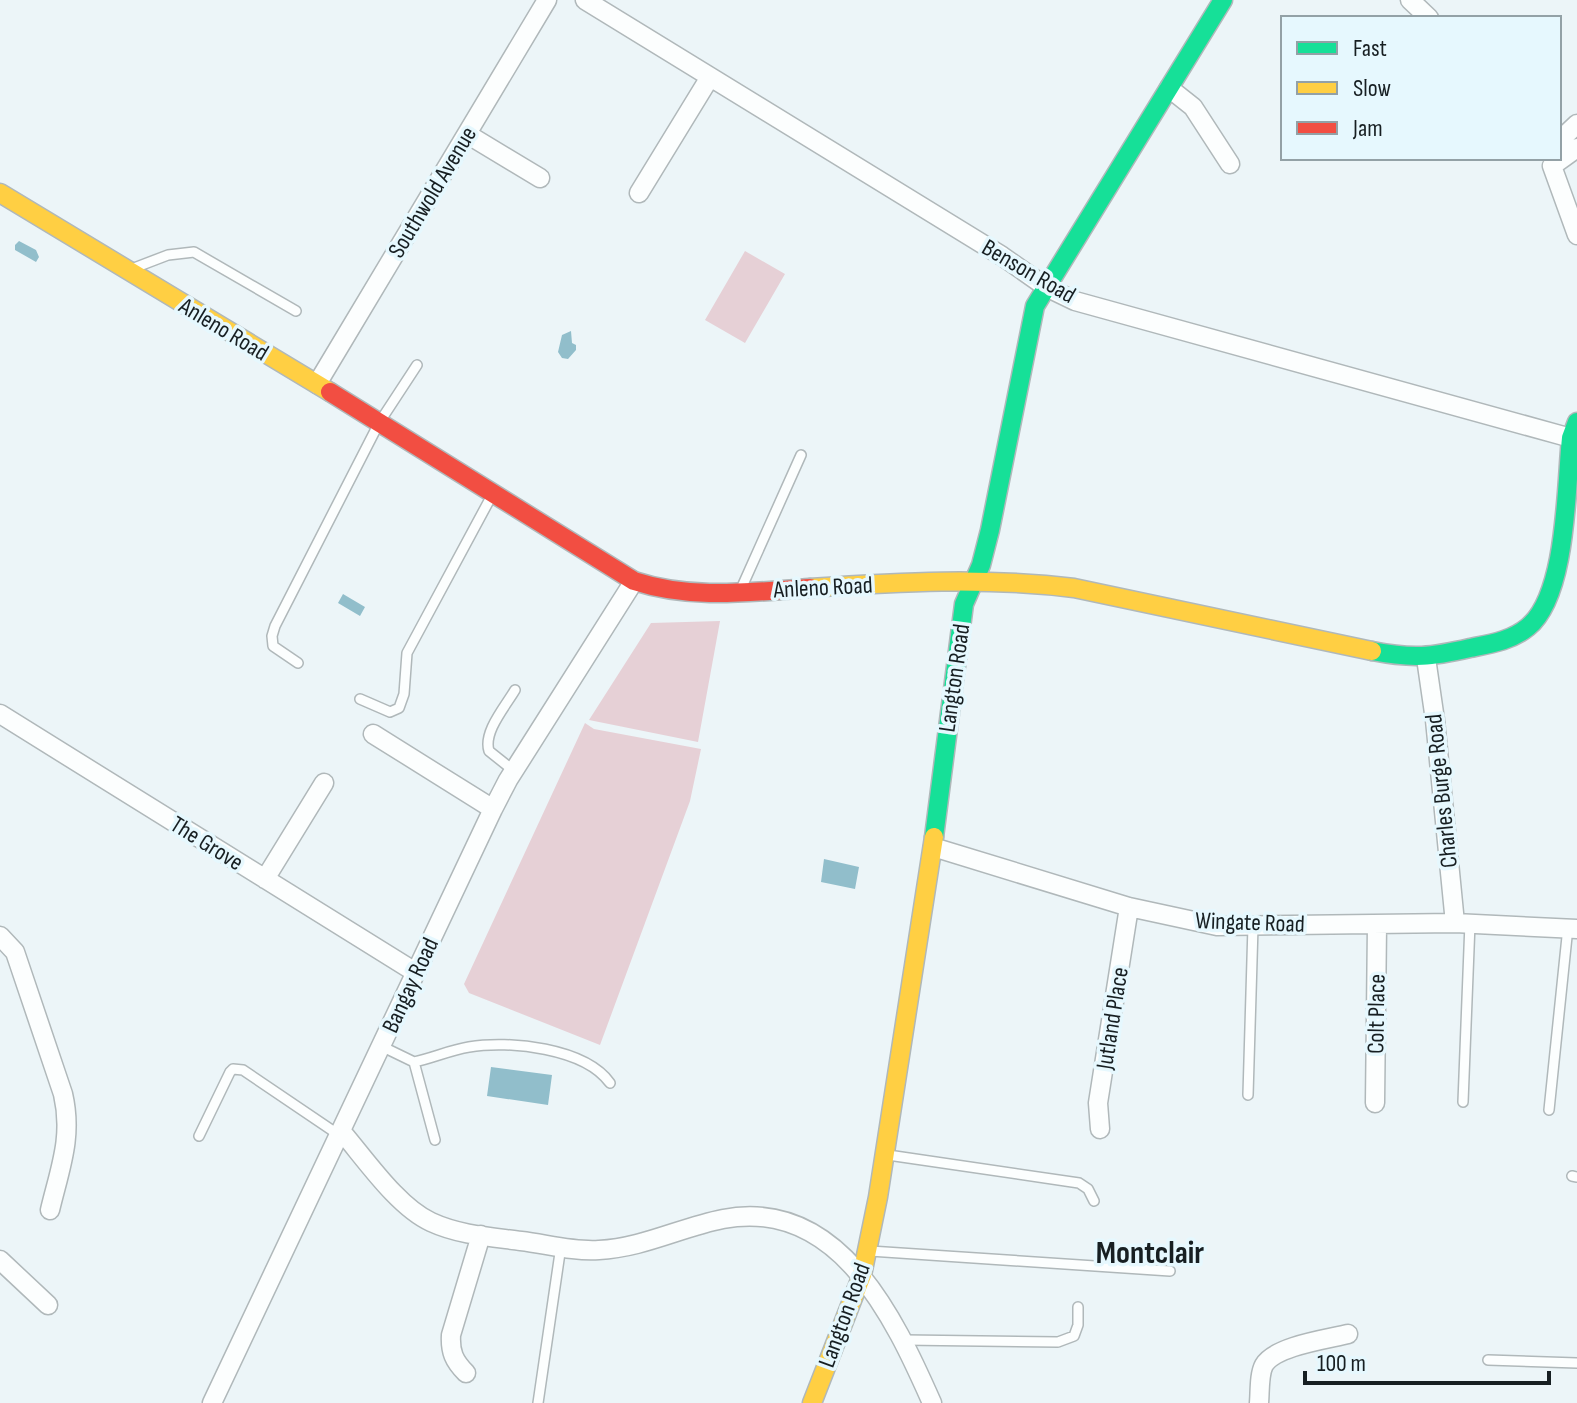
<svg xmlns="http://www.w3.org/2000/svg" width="1577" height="1403" viewBox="0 0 1577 1403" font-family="'Sofia Sans Condensed',sans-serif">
<rect width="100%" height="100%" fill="#ecf5f8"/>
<path fill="#e6d0d6" d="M 745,251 L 785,274 L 745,343 L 705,320 Z
M 720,621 L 698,742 L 589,720 L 651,623 Z
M 585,723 L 594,729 L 701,749 L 690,801 L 600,1045 L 469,993 L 464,984 Z"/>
<path fill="#91becb" d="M 19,241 L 36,250 L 39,257 L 36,262 L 15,250 L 15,245 Z
M 571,331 L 572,343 L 576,345 L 576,350 L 568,359 L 562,358 L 558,352 L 562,335 Z
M 343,594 L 365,607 L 360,616 L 338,603 Z
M 824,859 L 859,867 L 855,889 L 821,882 Z
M 491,1067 L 552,1075 L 548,1105 L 487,1096 Z"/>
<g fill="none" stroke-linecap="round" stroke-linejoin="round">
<g stroke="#b0b8ba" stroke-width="12">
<path id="lane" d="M 134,268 L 168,255 L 194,252 L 296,311
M 741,589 L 801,455
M 298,663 L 273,646 L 272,636 L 275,626 L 379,423 L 417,365
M 360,699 L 390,712 L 399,708 L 404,694 L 407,653 L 491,497
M 514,771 L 489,751 C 483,732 505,707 515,690
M 381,1046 L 414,1062 C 433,1058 450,1050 469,1047 C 509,1040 585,1048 610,1083
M 414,1062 L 435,1140
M 1248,1095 L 1253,926
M 1463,1102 L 1470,923
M 1549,1110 L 1568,927
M 199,1136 L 230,1072 L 233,1069 L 243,1070 L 339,1135
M 888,1155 L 1079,1183 L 1088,1189 L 1094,1201
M 1572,1176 L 1577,1177
M 870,1251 L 1170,1271
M 904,1340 L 1058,1342 L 1074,1336 L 1078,1325 L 1078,1307
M 1488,1360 L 1577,1363
M 538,1403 L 561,1246"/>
</g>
<g stroke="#b0b8ba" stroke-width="21">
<path id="street" d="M 585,0 L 1002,256 L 1046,287 L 1075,301 L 1571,438
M 1410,0 L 1429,18
M 1169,88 L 1193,107 L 1230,164
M 467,134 L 540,178
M 1559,141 L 1577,124
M 1577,148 L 1552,166 L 1577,235
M 639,193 L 710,77
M 317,384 L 547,0
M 1426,658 L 1435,720 L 1455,923
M 0,714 L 415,972
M 373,734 L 493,809
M 933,847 L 1129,907 L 1217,926 L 1455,923 L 1577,929
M 265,879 L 324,783
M 0,936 L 15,952 L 63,1094 C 73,1137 60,1168 50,1210
M 1375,1103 L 1377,925
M 1100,1129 L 1098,1103 L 1129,907
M 342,1132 C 366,1160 398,1207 431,1222 C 459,1235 491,1237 521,1241 C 546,1244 574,1252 599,1250 C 642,1248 682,1227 723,1219 C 838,1197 894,1317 932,1403
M 0,1260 L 48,1305
M 466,1373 C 454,1361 450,1352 451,1335 L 481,1235
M 212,1403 L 493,809 L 508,780 L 634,581
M 1259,1403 C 1260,1392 1259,1374 1264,1365 C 1275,1346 1328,1339 1348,1334"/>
</g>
<g stroke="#b0b8ba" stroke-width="21">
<path id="fast" d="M 1372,651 C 1413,659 1431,657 1470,648 C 1490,644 1511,641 1528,627 C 1567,595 1566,488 1571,438 L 1577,422
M 934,837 L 964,604 L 981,565 L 990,530 L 1035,306 L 1223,0"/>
</g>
<g stroke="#b0b8ba" stroke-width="21">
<path id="slow" d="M 0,193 L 330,392
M 810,588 C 898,582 986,577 1074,588 L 1372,651
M 812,1403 L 862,1275 L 878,1197 L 934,837"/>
</g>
<g stroke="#b0b8ba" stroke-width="21">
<path id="jam" d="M 330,392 L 634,581 C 692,600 750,592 810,588"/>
</g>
<use href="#lane" stroke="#fcfefe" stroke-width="9"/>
<use href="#street" stroke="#fcfefe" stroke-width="18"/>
<use href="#fast" stroke="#16e098" stroke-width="18"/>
<use href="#slow" stroke="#ffcf43" stroke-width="18"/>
<use href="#jam" stroke="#f24e42" stroke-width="18"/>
</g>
<g text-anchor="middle" stroke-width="7" stroke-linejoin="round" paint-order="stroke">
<g font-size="24" fill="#171f22" stroke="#e6f8fe">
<text transform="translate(432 192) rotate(-59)" y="8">Southwold Avenue</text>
<text transform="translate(1029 271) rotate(30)" y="8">Benson Road</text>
<text transform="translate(224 329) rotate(31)" y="8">Anleno Road</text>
<text transform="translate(823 587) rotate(-3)" y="8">Anleno Road</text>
<text transform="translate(954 678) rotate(-82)" y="8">Langton Road</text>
<text transform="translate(1441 791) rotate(-96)" y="8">Charles Burge Road</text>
<text transform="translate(207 843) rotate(32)" y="8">The Grove</text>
<text transform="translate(1250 922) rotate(2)" y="8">Wingate Road</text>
<text transform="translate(410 985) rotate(-65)" y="8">Bangay Road</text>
<text transform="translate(1376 1014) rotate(-89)" y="8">Colt Place</text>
<text transform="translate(1112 1018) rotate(-81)" y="8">Jutland Place</text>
<text transform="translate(844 1315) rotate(-70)" y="8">Langton Road</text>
</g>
<g font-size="32" font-weight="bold" fill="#171f22" stroke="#e6f8fe">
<text x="1150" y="1263">Montclair</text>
</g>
</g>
<rect x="1281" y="16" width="280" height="144" fill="#e6f8fe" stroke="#93a1a6" stroke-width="2"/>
<rect x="1297" y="42" width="40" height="12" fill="#16e098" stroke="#93a1a6" stroke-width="2"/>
<text x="1353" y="56" font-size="24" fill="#171f22">Fast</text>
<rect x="1297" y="82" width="40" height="12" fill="#ffcf43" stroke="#93a1a6" stroke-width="2"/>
<text x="1353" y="96" font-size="24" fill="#171f22">Slow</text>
<rect x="1297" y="122" width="40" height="12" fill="#f24e42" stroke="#93a1a6" stroke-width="2"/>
<text x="1353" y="136" font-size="24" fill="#171f22">Jam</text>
<path d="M1305 1371v12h244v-12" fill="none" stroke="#171f22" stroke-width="4"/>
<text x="1317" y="1371" font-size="24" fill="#171f22" stroke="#e6f8fe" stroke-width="6" paint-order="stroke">100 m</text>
</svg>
